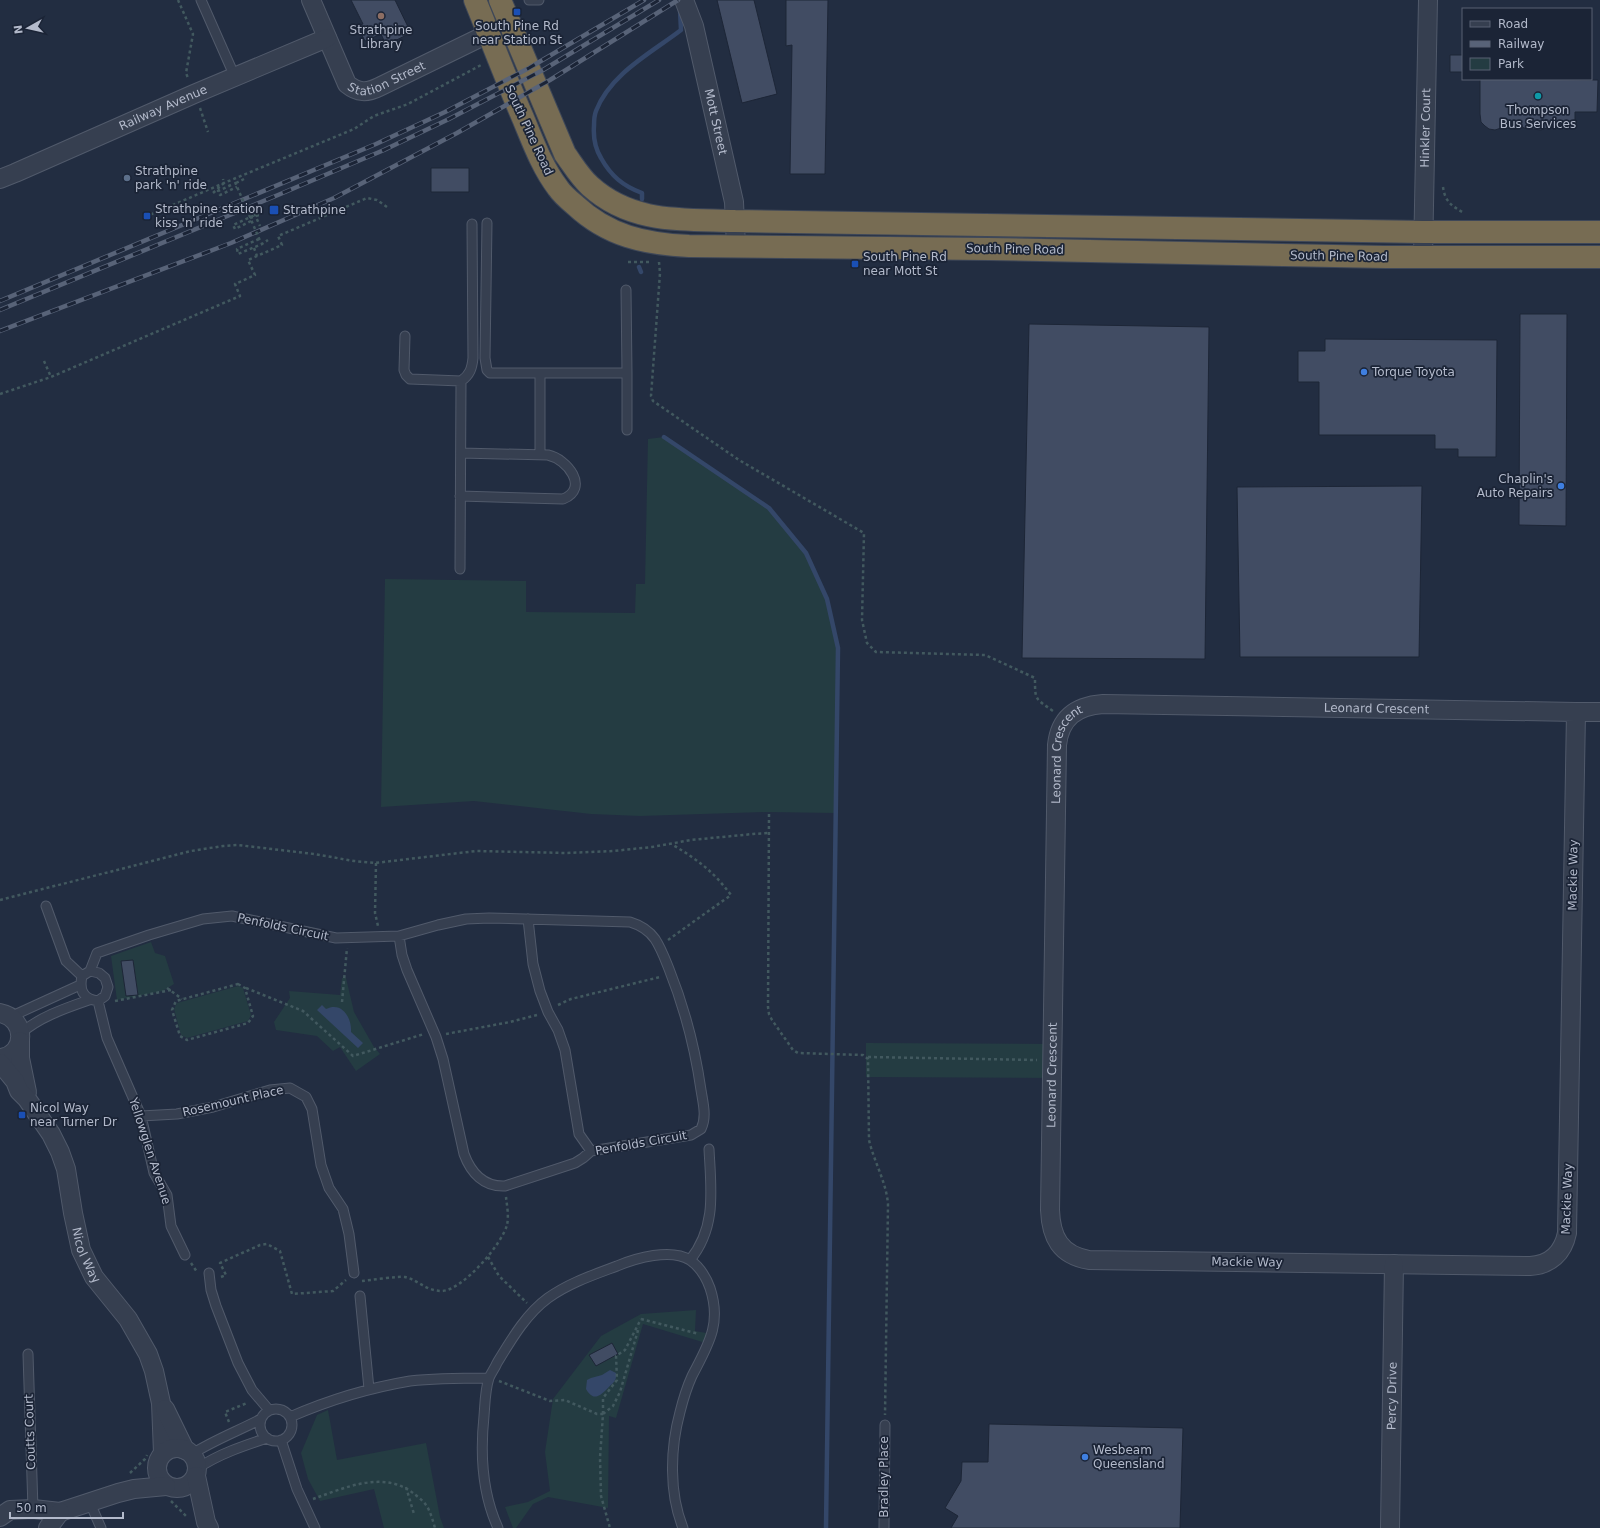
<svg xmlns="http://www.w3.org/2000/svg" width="1600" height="1528" viewBox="0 0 1600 1528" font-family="'DejaVu Sans',sans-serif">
<rect width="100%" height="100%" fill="#222d41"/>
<path fill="#243c42" d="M 664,437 L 769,508 L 806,553 L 827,599 L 838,648 L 836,813 L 767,812 L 640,816 L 591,814 L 474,801 L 381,807 L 385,579 L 526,581 L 526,612 L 635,613 L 636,584 L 645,584 L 648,439 Z
M 151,942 L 155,953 L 165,956 L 174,984 L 163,991 L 117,1000 L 111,956 Z
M 342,978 L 346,978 L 354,1012 L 374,1047 L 380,1054 L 356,1071 L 340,1047 L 333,1051 L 317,1036 L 276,1030 L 274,1022 L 290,998 L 289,991 L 340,995 Z
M 238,986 L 243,988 L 251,1015 L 248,1021 L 187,1038 L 181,1035 L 174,1009 L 177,1003 Z
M 866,1043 L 1053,1044 L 1053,1078 L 866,1077 Z
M 696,1310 L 695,1331 L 712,1334 L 709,1344 L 643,1324 L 616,1418 L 609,1416 L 608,1508 L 548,1497 L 533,1504 L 516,1528 L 513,1528 L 505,1507 L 528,1502 L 550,1491 L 545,1452 L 553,1399 L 601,1336 L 641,1314 Z
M 328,1410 L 337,1460 L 426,1443 L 440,1517 L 444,1528 L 384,1528 L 374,1489 L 320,1501 L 308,1479 L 301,1453 L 317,1415 Z"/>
<path fill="#344769" d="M 322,1005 L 326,1009 C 342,1001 352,1018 351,1032 L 363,1043 L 358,1048 L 317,1010 Z
M 610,1370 L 616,1373 C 617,1382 612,1383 607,1389 C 599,1397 593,1401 586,1389 L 587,1380 L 591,1378 L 602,1375 Z"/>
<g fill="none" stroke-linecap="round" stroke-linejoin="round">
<path stroke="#344769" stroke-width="4.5" d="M 642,199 L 642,193 C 623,186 611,176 601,158 C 595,148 593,139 594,126 C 594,122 594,116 596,111 C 610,74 651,53 681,30 L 680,10
M 639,267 L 641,272
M 664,437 L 769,508 L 806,553 L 827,599 L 838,648 L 826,1528"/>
</g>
<path fill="#414c63" stroke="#1d2637" d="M 351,0 L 395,0 L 411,33 L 386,45 L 381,34 L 365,41 L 357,26 L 363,24 Z
M 717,0 L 754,0 L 777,94 L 742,103 Z
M 786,0 L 828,0 L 825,174 L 790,174 L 792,45 L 786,46 Z
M 1450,55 L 1463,55 L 1463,72 L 1450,72 Z
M 1480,79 L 1598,80 L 1597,112 L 1575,112 L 1575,124 L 1558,124 L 1541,130 L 1524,128 L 1517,123 L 1506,123 L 1501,128 L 1495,130 L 1489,129 L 1485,126 L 1481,122 L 1480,114 Z
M 431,168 L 469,168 L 469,192 L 431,192 Z
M 1520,314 L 1567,314 L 1566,526 L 1519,525 Z
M 1029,324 L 1209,327 L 1205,659 L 1022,658 Z
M 1325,339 L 1497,340 L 1496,457 L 1458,457 L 1458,449 L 1435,449 L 1435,435 L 1319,435 L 1319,382 L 1298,382 L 1298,351 L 1325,351 Z
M 1422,486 L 1419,657 L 1240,657 L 1237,487 Z
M 133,960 L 138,995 L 126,996 L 121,961 Z
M 612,1343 L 618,1354 L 596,1366 L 589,1355 Z
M 989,1424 L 1183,1428 L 1180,1528 L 951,1528 L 958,1516 L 945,1508 L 961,1481 L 962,1462 L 988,1462 Z"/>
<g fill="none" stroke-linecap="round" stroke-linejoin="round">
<g stroke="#515a6b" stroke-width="11">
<path id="lane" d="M 201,0 L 235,77
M 529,0 L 539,0
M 487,223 L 485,358 L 487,370 L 490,373 L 627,373 L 626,290
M 405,336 L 404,370 L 406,375 L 410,379 L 461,381 C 470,375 472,368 473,358 L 472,224
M 540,373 L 540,454
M 627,430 L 627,373
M 460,496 L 563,499 C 590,488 567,459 548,455 L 461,453
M 460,569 L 461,381
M 46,906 L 66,961 L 82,976
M 528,919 L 533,964 L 540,991 L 548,1012 L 558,1030 L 565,1050 L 579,1134 L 591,1151
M 90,971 L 97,953 L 149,935 L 203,919 L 232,916 L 336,938 L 399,936 L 438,925 L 466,919 L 489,918 L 630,922 C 640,925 648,929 655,939 C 661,948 665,959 669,969 C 685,1009 695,1048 701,1090 C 703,1103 707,1117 701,1129 L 691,1135 L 591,1151 L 583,1158 L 575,1163 L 505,1186 C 484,1187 471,1173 464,1154 L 443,1059 L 436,1037 L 407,970 L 402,955 L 399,936
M 90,971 L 99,973 L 105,978 L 108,987 L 105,996 L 98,1001 C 83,999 79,990 82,976 Z
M 98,1001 L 107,1038 L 141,1116 L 154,1173 L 167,1195 L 171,1226 L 185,1255
M 10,1017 L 80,985
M 20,1034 C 39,1017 66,1008 89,1000
M 141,1116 L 177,1114 L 213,1107 L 270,1090 L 290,1088 L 306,1097 L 312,1109 L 321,1165 L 329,1188 L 343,1209 L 349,1234 L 354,1273
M 690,1260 C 717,1227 711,1189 709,1149
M 209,1273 L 211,1290 L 216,1306 L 238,1363 L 252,1390 L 269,1410
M 360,1296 L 369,1389
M 28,1354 L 33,1509
M260 1425a16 16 0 1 1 32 0a16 16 0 1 1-32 0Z
M 290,1417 C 329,1400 368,1388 410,1381 C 436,1378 463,1378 489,1378
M 281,1440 L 297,1489 L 315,1528
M 192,1454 C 214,1440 238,1431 261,1419
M 198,1468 C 219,1454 243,1446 267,1438
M 90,1503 L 101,1528
M 498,1528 C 482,1493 480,1454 484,1416 C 485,1404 485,1390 489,1378 C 491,1373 495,1368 497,1363 C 511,1340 526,1314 548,1298 C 569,1283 593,1275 617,1266 C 636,1258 671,1248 690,1260 C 700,1267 706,1277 710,1288 C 722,1324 708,1345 692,1376 C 687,1387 683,1400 680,1412 C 670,1449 669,1493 683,1528
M 884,1528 L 885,1425"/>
</g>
<g stroke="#515a6b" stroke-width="20">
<g id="street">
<path id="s1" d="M 311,0 L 347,84 C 358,93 367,93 379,87 L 510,23"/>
<path id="s2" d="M 684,0 L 694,26 L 734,202 L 736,247"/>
<path id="s3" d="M 0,179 L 15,173 L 194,94 L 327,38"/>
<path id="s4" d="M 1423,257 L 1428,0"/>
<path id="s5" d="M 1576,712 L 1567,1233 C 1563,1253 1550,1265 1530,1266 L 1089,1260 C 1060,1255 1051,1237 1050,1210 L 1057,745 C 1060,717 1077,706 1103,704 L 1576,712 L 1600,712"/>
<path d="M 0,1013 C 27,1018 27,1055 0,1058"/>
<path d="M 20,1041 L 20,1058 L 27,1092"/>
<path id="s6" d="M 0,1063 L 15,1081 L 19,1091 L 27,1099 L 51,1134 L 60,1152 L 66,1169 L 73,1213 L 81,1250 L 94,1277 L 128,1319 L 148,1354 L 154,1371 L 161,1403 L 163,1453"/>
<path d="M 165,1409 L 185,1450"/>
<circle cx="177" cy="1468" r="20"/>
<path d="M 196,1476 L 206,1522 L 209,1528"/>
<path d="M 0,1517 L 10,1510 L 33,1509 L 60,1512 L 118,1493 L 134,1489 L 166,1486"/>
<path d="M 48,1528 L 60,1512"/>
<path id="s7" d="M 1390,1528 L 1394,1264"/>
</g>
</g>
<g stroke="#3e4758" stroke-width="24">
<path id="highway" d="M 475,0 C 491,39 506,79 523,118 C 533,142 542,167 558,188 C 562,194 569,200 575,205 C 608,236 645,244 689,246 L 988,249 L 1385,257 L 1600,257
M 500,0 L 565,154 C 573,165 580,177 590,186 C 632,224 683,219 735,221 L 1423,232 L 1600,232"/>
</g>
<path stroke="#42595f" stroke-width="2.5" stroke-dasharray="3 3" stroke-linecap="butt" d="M 178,0 L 193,34 L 186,73 L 188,78
M 200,108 L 208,132
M 236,183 L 244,179
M 231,185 L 218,191 L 220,195 L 237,187
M 1443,187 C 1445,202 1452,206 1464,213
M 213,193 L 224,183 L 223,179
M 252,208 L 260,226
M 145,217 L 224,183 L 354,129 L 374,116 L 408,104 L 483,64
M 251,221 L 235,229 L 233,225 L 255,215 L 259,215
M 259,239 L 237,249 L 238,254 L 262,244 L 268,240
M 254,248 L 257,256
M 628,262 L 650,262
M 659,262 L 660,273 L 651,396 L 653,401 L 739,460 L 864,533 L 862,620 L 867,643 L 876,652 L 985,655 L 1035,678 C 1035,701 1035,698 1053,711
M 44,361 L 51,377
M 0,394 L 51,377 L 240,296 L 235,284 L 255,275 L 248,260 L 282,245 L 278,236 L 367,198 L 377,200 L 387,207
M 769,814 L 768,1007 L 769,1014 L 772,1020 L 793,1050 L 798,1053 L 863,1055 L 868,1059 L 869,1140 C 874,1162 886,1181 888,1204 L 885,1415
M 376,863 L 375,913 L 378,926
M 0,900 L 191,851 L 223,846 L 238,845 L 314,854 L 354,861 L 375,863 L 476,851 L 567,853 L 613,851 L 652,847 L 691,840 L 753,834 L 769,833
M 668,940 L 731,895 C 713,871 698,860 673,845
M 238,984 L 245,988 L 253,1016 L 248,1023 L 187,1040 L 180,1036 L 172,1010 L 176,1001 Z
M 167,988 L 182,999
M 246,988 L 303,1011 L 353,1056 L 424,1034
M 115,1001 L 171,990
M 342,1002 L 347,948
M 558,1005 L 571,999 L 660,977
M 446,1034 L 510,1022 L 537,1015
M 868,1057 L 1037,1060
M 488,1257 L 499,1276 L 527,1303
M 191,1263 L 197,1272
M 221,1277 L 226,1275 L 220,1263 L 260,1245 L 267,1244 L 280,1251 L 292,1294 L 333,1291 L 346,1280
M 362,1281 C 372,1280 397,1276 405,1277 C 418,1280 426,1291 442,1291 C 463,1290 502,1244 507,1225 C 509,1216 507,1206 506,1197
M 641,1319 L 699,1334
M 499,1381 L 550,1401 L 565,1400 L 597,1414 L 603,1414 L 600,1458 L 601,1496 L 610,1528
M 603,1414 L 603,1398 L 617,1380 L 616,1356 L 625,1350 L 641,1319
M 603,1414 L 613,1406 L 620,1392 L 639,1327
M 229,1422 L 225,1412 L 247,1403
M 130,1473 L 145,1459 L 147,1455
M 406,1487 L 414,1514
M 313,1499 C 344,1488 383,1470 413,1493 C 418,1497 424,1501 428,1508 C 431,1514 433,1521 435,1528
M 171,1501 L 187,1517"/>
<use href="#lane" stroke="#363f50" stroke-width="9"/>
<use href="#street" stroke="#363f50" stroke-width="18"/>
<use href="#highway" stroke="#776c53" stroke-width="22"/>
<g stroke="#586378" stroke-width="4.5">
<path id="rail" d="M 0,301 L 376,144 L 445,112 L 529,68 L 644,0
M 0,310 L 278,195 L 384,150 L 449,119 L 543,70 L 659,0
M 0,331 L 231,243 L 334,198 L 457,133 L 550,80 L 678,0"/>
</g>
<use href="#rail" stroke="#1b2436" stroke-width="3" stroke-dasharray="9" stroke-linecap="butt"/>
<path stroke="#42595f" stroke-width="2.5" stroke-dasharray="3 3" stroke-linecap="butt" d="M 235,182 L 261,243
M 250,218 L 259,215"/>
</g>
<g fill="#1a4fb4" stroke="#1b2436" stroke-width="1.5">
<rect x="513" y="8" width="8" height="8" rx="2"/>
<rect x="269" y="205" width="10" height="10" rx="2"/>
<rect x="143" y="212" width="8" height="8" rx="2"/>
<rect x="851" y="260" width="8" height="8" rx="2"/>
<rect x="18" y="1111" width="8" height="8" rx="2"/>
</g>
<circle fill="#8d6e63" stroke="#1b2436" stroke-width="1.5" cx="381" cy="16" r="4"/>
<circle fill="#0f9aa8" stroke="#1b2436" stroke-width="1.5" cx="1538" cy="96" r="4"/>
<circle fill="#5c6f8a" stroke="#1b2436" stroke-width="1.5" cx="127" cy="178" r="4"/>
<g fill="#3f7fe0" stroke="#1b2436" stroke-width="1.5">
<circle cx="1364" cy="372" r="4"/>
<circle cx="1561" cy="486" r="4"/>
<circle cx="1085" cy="1457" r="4"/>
</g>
<g text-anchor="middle" stroke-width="3.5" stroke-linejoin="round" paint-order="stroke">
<g font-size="12" fill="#b3bacb" stroke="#1b2436" text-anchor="start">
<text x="517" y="30" text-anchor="middle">South Pine Rd<tspan x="517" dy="14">near Station St</tspan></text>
<text x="381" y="34" text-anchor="middle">Strathpine<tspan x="381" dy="14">Library</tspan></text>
<text x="1538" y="114" text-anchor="middle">Thompson<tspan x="1538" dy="14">Bus Services</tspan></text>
<text x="135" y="175">Strathpine<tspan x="135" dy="14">park 'n' ride</tspan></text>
<text x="155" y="213">Strathpine station<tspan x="155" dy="14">kiss 'n' ride</tspan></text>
<text x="283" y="214">Strathpine</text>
<text x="863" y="261">South Pine Rd<tspan x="863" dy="14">near Mott St</tspan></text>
<text x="1372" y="376">Torque Toyota</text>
<text x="1553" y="483" text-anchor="end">Chaplin's<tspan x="1553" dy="14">Auto Repairs</tspan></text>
<text x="30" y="1112">Nicol Way<tspan x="30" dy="14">near Turner Dr</tspan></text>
<text x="1093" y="1454">Wesbeam<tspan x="1093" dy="14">Queensland</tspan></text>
</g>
<g font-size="12" fill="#b3bacb" stroke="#1b2436">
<text dy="4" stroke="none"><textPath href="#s1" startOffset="135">Station Street</textPath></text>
<text dy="4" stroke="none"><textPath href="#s3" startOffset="178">Railway Avenue</textPath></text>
<text dy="4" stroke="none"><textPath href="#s2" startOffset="126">Mott Street</textPath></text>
<text dy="4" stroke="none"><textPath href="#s4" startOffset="129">Hinkler Court</textPath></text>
<text transform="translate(529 130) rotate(65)" y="4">South Pine Road</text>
<text transform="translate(1015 249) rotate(1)" y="4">South Pine Road</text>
<text transform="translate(1339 256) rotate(1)" y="4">South Pine Road</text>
<text dy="4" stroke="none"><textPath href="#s5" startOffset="1893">Leonard Crescent</textPath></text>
<text dy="4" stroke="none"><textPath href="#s5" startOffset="1545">Leonard Crescent</textPath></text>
<text transform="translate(1573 875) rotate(-89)" y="4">Mackie Way</text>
<text transform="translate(283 927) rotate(12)" y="4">Penfolds Circuit</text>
<text dy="4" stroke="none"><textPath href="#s5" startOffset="1221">Leonard Crescent</textPath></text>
<text transform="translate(233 1101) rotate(-13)" y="4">Rosemount Place</text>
<text transform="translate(641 1143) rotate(-10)" y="4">Penfolds Circuit</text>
<text transform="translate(150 1151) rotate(72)" y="4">Yellowglen Avenue</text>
<text transform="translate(1567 1199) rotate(-88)" y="4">Mackie Way</text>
<text dy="4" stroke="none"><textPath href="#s6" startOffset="215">Nicol Way</textPath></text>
<text transform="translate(1247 1262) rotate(1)" y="4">Mackie Way</text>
<text dy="4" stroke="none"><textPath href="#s7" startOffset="132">Percy Drive</textPath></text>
<text transform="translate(30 1432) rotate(-92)" y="4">Coutts Court</text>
<text transform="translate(884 1477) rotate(-90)" y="4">Bradley Place</text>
</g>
</g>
<rect x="1462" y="8" width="130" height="72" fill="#1b2436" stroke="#586072"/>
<rect x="1470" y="21" width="20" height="6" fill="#363f50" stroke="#586072"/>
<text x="1498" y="28" font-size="12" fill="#b3bacb">Road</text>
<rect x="1470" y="41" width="20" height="6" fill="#586378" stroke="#586072"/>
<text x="1498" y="48" font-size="12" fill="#b3bacb">Railway</text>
<rect x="1470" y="58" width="20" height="12" fill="#243c42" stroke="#586072"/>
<text x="1498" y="68" font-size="12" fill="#b3bacb">Park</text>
<g transform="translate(28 28) rotate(262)" stroke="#1b2436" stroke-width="3" paint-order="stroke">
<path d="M0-3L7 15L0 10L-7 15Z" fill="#b3bacb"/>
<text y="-6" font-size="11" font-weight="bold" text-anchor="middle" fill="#b3bacb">N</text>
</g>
<path d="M10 1512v6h113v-6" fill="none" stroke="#b3bacb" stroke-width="2"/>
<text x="16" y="1512" font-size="12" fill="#b3bacb" stroke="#1b2436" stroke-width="3" paint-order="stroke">50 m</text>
</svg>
